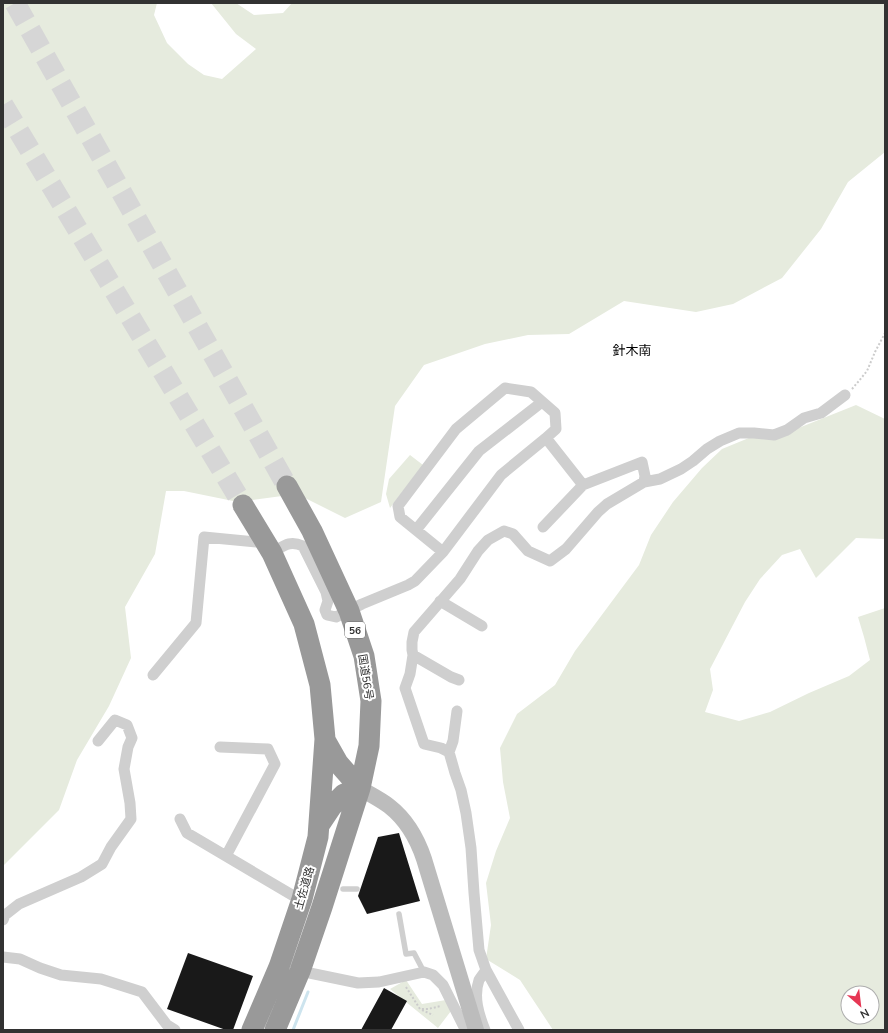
<svg xmlns="http://www.w3.org/2000/svg" width="888" height="1033" viewBox="0 0 888 1033" font-family="'Nunito Sans','Noto Sans JP',sans-serif">
<rect width="100%" height="100%" fill="#fff"/>
<path fill="#e6ebde" fill-rule="evenodd" d="M 3,3 L 157,3 L 154,15 L 167,43 L 188,64 L 204,75 L 222,79 L 256,49 L 236,34 L 211,3 L 236,3 L 254,15 L 283,13 L 292,3 L 885,3 L 885,152 L 848,182 L 821,229 L 782,278 L 733,304 L 696,312 L 624,301 L 569,334 L 528,335 L 485,344 L 424,365 L 395,406 L 381,502 L 345,518 L 297,494 L 238,502 L 184,491 L 166,491 L 155,554 L 125,607 L 131,658 L 109,706 L 77,760 L 59,810 L 3,866 Z
M 856,405 L 885,419 L 885,539 L 856,538 L 816,578 L 800,549 L 782,555 L 760,579 L 745,602 L 710,669 L 713,690 L 705,712 L 739,721 L 770,712 L 809,693 L 849,676 L 870,660 L 864,637 L 858,617 L 885,608 L 885,1030 L 553,1030 L 520,980 L 486,959 L 491,925 L 486,883 L 496,851 L 510,818 L 503,782 L 500,748 L 517,714 L 555,685 L 575,651 L 639,565 L 651,535 L 673,502 L 702,468 L 722,449 L 761,433 L 786,433 ZM 848,993 L 872,993 L 872,1017 L 848,1017 Z
M 410,455 L 423,465 L 390,508 L 386,494 L 389,479 Z
M 406,980 L 422,1004 L 446,1000 L 451,1011 L 438,1028 L 390,989 Z"/>
<g fill="none" stroke-linecap="round" stroke-linejoin="round">
<path stroke="#cde4ee" stroke-width="3" d="M 293,1030 L 308,992"/>
</g>
<path fill="#191919" d="M 399,833 L 420,901 L 367,914 L 358,896 L 378,837 Z
M 188,953 L 253,976 L 233,1030 L 226,1030 L 167,1009 Z
M 384,988 L 407,1001 L 391,1030 L 361,1030 Z"/>
<g fill="none" stroke-linecap="round" stroke-linejoin="round">
<path stroke="#d6d6d6" stroke-width="21" stroke-dasharray="21 10" stroke-linecap="butt" d="M 15,3 L 287,486
M 3,105 L 243,505"/>
<path stroke="#ccc" stroke-width="2" stroke-dasharray="2 2" stroke-linecap="butt" d="M 852,389 L 858,382 L 867,371 L 875,352 L 885,333
M 406,987 L 420,1009 L 428,1009 L 441,1006
M 422,1010 L 433,1015"/>
<path stroke="#cfcfcf" stroke-width="5.5" d="M 343,889 L 357,889
M 399,914 L 406,954 L 414,953 L 424,972"/>
<path stroke="#cfcfcf" stroke-width="11" d="M 644,482 L 660,479 L 681,469 L 693,461 L 707,449 L 720,441 L 739,433 L 754,433 L 774,435 L 787,430 L 804,418 L 821,413 L 845,395
M 543,527 L 583,485
M 416,530 L 479,451 L 542,402
M 443,552 L 400,517 L 398,506 L 456,429 L 505,388 L 531,392 L 555,413 L 556,429 L 546,438
M 272,553 C 284,546 289,540 303,546 L 326,592 L 328,601 L 325,610 L 327,615 L 336,617 L 362,604 L 408,585 L 415,581 L 443,552 L 501,475 L 546,438 L 583,485 L 642,462 L 645,476 L 644,482 L 607,504 L 598,512 L 566,549 L 550,561 L 528,551 L 513,534 L 504,531 L 488,540 L 478,551 L 460,579 L 414,632 L 412,642 L 412,650 L 413,655 L 410,674 L 405,688 L 424,744 L 441,748 L 449,752 L 455,773 L 461,790 L 466,813 L 471,848 L 474,893 L 479,950 L 486,970 C 484,973 481,977 479,980 C 473,997 479,1015 485,1030
M 440,601 L 482,626
M 413,655 L 451,677 L 459,680
M 153,675 L 196,623 L 204,537 L 266,543
M 220,747 L 268,749 L 275,764 L 226,856
M 449,752 L 453,741 L 457,711
M 180,819 L 187,833 L 292,895 L 302,899
M 3,920 L 5,915 L 19,904 L 81,877 L 102,864 L 111,847 L 131,819 L 130,803 L 124,769 L 128,747 L 132,738 L 127,725 L 115,720 L 98,741
M 3,957 L 20,959 L 40,968 L 61,975 L 101,979 L 142,992 L 167,1025 L 175,1030
M 486,970 L 498,992 L 519,1030
M 300,971 L 358,983 L 379,982 L 424,972 L 433,975 L 443,985 L 465,1029 L 468,1030"/>
<path stroke="#bcbcbc" stroke-width="16" d="M 360,788 C 369,794 380,799 389,806 C 407,820 417,838 424,859 L 476,1030"/>
<path stroke="#999" stroke-width="21" d="M 243,505 L 272,553 L 304,624 L 320,685 L 325,739 L 318,837 L 302,899 L 279,967 L 252,1030
M 325,740 L 338,763 L 360,788
M 320,824 L 332,806 L 344,794 L 360,788
M 275,1030 L 300,971 L 322,907 L 360,788 L 369,746 L 371,701 L 364,656 L 349,611 L 312,531 L 287,486"/>
</g>
<g text-anchor="middle" stroke-width="4" stroke-linejoin="round" paint-order="stroke">
<rect fill="#fff" stroke="#707070" stroke-width="1" x="345" y="622" width="20" height="16" rx="3"/>
<g font-size="10" font-weight="bold" fill="#323232">
<text x="355" y="634">56</text>
</g>
<g font-size="11" fill="#323232" stroke="#fff">
<text transform="translate(366 677) rotate(81)" y="4">国道56号</text>
<text transform="translate(304 888) rotate(-74)" y="4">土佐道路</text>
</g>
<g font-size="13" fill="#000" stroke="#fff">
<text x="632" y="355">針木南</text>
</g>
</g>
<rect width="888" height="1033" fill="none" stroke="#323232" stroke-width="8"/>
<g transform="translate(860 1005) rotate(152)"><circle r="19" fill="#ffffff" stroke="#adadad"/>
<path d="M0-3L7 15L0 10L-7 15Z" fill="#e63754"/>
<text y="-6" font-size="11" font-weight="bold" text-anchor="middle" fill="#323232">N</text>
</g>
</svg>
